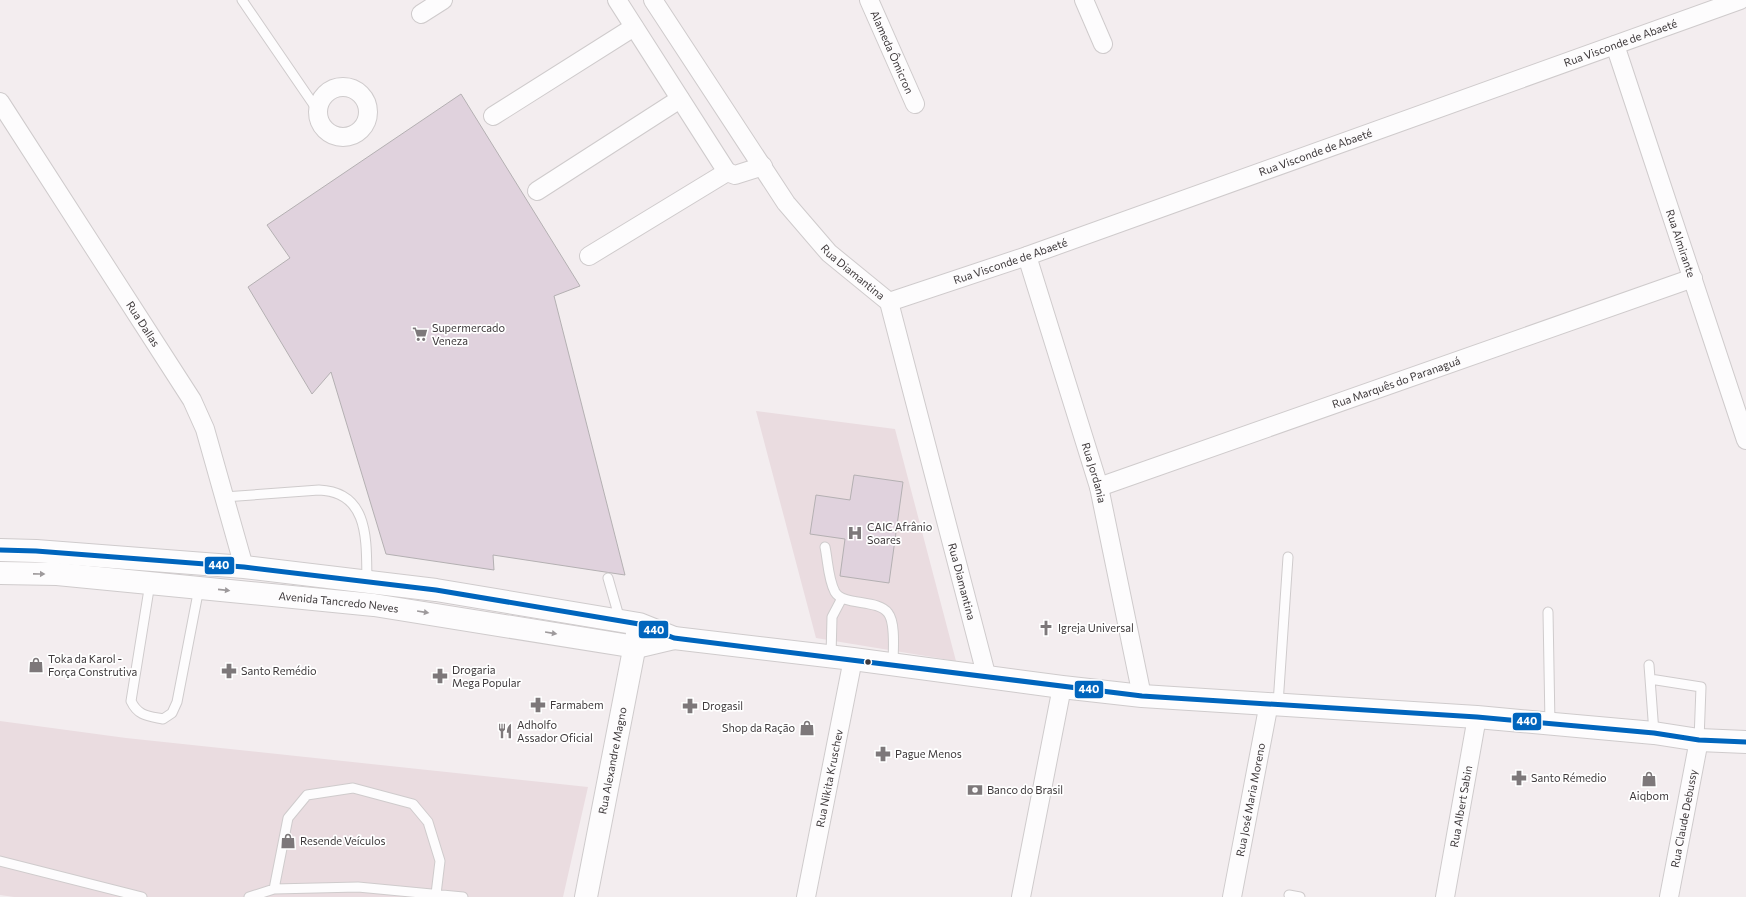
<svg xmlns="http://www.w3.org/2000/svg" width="1746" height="897" viewBox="0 0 1746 897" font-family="Commissioner,sans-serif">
<rect width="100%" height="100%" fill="#f3edef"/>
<path fill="#eadce0" d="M 756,411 L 895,429 L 956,661 L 816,638 Z
M 0,721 L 126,738 L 588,787 L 563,897 L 14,897 L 0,895 Z"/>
<path fill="#e0d2dd" stroke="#b4b0b2" d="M 461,94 L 580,286 L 554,296 L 625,575 L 493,555 L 494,570 L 386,554 L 331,372 L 312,394 L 248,287 L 290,258 L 267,225 Z
M 854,475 L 903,482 L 889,583 L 840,576 L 845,539 L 810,534 L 816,495 L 850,500 Z"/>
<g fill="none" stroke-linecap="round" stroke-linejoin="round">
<g stroke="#cfcbcc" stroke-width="11">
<path id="service" d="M 242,0 L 318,111
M 224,497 L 319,490 C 371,492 366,544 367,582
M 825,547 C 828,561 828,579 835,592 C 843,606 878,599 888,613 C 896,623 893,651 893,664
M 608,578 L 620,620
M 150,583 L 131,701 C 138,716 148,716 163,719 L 172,713 L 177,702 L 199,588
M 1548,612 L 1550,724
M 831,656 L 832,617 L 842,598
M 1649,665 L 1654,733
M 1650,679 L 1701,687 L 1699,740
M 1278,704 L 1288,557
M 0,861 L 142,897
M 274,889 L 288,818 L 307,795 L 353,788 L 413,804 L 428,822 L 440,861 L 436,894
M 1289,895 L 1300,897
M 249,897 L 274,889 L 358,887 L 463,897"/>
</g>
<g stroke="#cfcbcc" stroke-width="20">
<g id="minor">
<path d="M 617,0 L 727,172"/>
<path id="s1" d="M 653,0 L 786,203 L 829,253 L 889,302 L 987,678"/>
<path id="s2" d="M 869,0 L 915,104"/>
<path d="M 1084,0 L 1103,44"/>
<path d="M 421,14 L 443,0"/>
<path id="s3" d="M 1615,45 L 1746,440"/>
<circle cx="343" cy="112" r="25"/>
<path id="s4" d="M 0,102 L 192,400 L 205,429 L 244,567"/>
<path d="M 493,116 L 634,27"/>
<path d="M 537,191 L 680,99"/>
<path d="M 589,256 L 727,172 L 735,175 L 763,166"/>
<path id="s5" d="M 1027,256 L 1099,487 L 1142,696"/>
<path id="s6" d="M 889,302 L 1027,256 L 1740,0"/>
<path id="s7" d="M 1099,487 L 1693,278"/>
<path id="s8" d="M 806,897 L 853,659"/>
<path d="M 1021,897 L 1062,687"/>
<path id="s9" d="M 1232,897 L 1269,703"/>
<path id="s10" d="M 1445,897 L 1477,717"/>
<path id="s11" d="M 1669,897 L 1699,740"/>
</g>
</g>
<g stroke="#cfcbcc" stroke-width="24">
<g id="tertiary">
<path id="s12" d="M 586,897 L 638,629"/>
</g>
</g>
<g stroke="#cfcbcc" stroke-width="24">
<g id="secondary">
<path d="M 0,550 L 36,551 L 244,567 L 436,590 L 639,624 L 674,638 L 853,659 L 1062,687 L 1142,696 L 1477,717 L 1654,733 L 1699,740 L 1746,742"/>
<path id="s13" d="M 0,573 L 57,574 L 374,605 L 636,647 L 674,638"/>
</g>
</g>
<use href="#service" stroke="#fdfcfd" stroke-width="9"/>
<use href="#minor" stroke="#fdfcfd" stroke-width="18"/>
<use href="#tertiary" stroke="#fdfcfd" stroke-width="22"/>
<use href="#secondary" stroke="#fdfcfd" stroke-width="22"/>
<g stroke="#fff" stroke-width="8">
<path id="bus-1" d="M 0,550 L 36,551 L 244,567 L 436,590 L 639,624 L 674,638 L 1142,696 L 1477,717 L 1654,733 L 1699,740 L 1746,742"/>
</g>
<use href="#bus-1" stroke="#0065bd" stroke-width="5"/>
</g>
<defs><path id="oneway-solid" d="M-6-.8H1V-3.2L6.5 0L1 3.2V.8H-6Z"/></defs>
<g fill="#9e9a9c">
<use href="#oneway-solid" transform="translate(39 574) rotate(1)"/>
<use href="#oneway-solid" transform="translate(224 590) rotate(6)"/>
<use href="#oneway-solid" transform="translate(423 612) rotate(9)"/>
<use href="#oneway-solid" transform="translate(551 633) rotate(9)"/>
</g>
<defs>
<g id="supermarket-bare" transform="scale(1.2)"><path d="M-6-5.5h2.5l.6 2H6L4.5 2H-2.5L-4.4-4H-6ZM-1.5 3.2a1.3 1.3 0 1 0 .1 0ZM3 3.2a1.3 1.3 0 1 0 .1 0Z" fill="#7d787a" stroke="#fff" stroke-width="2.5" paint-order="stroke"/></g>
<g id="hospital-bare" transform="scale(1.2)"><path d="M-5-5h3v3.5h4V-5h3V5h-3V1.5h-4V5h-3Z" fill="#7d787a" stroke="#fff" stroke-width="2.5" paint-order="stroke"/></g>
<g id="church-bare" transform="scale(1.2)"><path d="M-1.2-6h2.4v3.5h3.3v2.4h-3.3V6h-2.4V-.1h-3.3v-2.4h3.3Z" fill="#7d787a" stroke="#fff" stroke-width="2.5" paint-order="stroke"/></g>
<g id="shop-bare" transform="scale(1.2)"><path d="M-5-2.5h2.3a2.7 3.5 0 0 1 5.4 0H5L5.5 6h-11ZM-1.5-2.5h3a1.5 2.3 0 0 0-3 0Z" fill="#7d787a" stroke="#fff" stroke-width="2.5" paint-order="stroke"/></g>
<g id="pharmacy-bare" transform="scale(1.2)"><path d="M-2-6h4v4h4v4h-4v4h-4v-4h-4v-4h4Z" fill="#7d787a" stroke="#fff" stroke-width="2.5" paint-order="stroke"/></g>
<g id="restaurant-bare" transform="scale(1.2)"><path d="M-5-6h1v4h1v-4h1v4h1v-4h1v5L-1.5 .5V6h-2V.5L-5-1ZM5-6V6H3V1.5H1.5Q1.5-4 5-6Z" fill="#7d787a" stroke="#fff" stroke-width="2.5" paint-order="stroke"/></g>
<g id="bank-bare" transform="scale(1.2)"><path d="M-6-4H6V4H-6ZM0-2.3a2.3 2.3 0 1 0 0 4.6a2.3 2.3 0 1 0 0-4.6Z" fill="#7d787a" stroke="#fff" stroke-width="2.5" paint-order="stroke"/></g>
</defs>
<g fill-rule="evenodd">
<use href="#supermarket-bare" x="420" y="334"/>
<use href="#hospital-bare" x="855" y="533"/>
<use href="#church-bare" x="1046" y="628"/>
<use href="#shop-bare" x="36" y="665"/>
<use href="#pharmacy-bare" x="229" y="671"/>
<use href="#pharmacy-bare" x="440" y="676"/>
<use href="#pharmacy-bare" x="538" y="705"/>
<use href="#pharmacy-bare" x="690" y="706"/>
<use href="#shop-bare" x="807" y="728"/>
<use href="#restaurant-bare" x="505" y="731"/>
<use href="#pharmacy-bare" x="883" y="754"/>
<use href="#pharmacy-bare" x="1519" y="778"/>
<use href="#shop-bare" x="1649" y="779"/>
<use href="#bank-bare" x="975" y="790"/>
<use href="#shop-bare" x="288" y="841"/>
</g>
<circle fill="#3e393b" stroke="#fff" stroke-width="1.5" cx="868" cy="662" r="3.5"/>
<g text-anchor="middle" stroke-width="3.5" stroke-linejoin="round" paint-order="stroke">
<g font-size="11" fill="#3e393b" stroke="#fff">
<text dy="4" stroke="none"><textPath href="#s6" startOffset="776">Rua Visconde de Abaeté</textPath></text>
<text dy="4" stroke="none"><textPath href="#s2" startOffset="57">Alameda Ômicron</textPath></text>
<text dy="4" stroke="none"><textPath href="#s6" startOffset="452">Rua Visconde de Abaeté</textPath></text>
<text dy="4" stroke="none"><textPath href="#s3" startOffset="209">Rua Almirante</textPath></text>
<text dy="4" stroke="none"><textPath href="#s6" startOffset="128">Rua Visconde de Abaeté</textPath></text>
<text dy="4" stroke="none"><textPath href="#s1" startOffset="339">Rua Diamantina</textPath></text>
<text dy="4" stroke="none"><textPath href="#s4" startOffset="264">Rua Dallas</textPath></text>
<text dy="4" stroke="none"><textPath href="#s7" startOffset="315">Rua Marquês do Paranaguá</textPath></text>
<text dy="4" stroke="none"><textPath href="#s5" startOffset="227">Rua Jordania</textPath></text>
<text dy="4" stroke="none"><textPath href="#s1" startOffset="675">Rua Diamantina</textPath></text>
<text dy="4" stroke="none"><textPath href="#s13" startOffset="340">Avenida Tancredo Neves</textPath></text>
<text dy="4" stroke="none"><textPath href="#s12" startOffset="139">Rua Alexandre Magno</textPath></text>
<text dy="4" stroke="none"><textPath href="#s8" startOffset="121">Rua Nikita Kruschev</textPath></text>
<text dy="4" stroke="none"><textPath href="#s9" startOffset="99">Rua José Maria Moreno</textPath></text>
<text dy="4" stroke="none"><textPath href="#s10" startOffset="92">Rua Albert Sabin</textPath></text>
<text dy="4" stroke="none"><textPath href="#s11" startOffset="80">Rua Claude Debussy</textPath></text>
</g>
<g font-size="11" fill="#3e393b" stroke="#fff" text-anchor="start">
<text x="432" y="332">Supermercado<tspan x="432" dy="13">Veneza</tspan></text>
<text x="867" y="531">CAIC Afrânio<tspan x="867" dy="13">Soares</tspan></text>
<text x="1058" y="632">Igreja Universal</text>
<text x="48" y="663">Toka da Karol -<tspan x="48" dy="13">Força Construtiva</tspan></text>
<text x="452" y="674">Drogaria<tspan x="452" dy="13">Mega Popular</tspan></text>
<text x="241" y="675">Santo Remédio</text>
<text x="550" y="709">Farmabem</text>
<text x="702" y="710">Drogasil</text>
<text x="517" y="729">Adholfo<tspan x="517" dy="13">Assador Oficial</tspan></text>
<text x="795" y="732" text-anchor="end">Shop da Ração</text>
<text x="895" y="758">Pague Menos</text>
<text x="1531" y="782">Santo Rémedio</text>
<text x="987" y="794">Banco do Brasil</text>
<text x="1649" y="800" text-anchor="middle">Aiqbom</text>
<text x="300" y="845">Resende Veículos</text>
</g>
</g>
<g stroke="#fff" stroke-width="1.5">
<rect x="204" y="556" width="31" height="19" rx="4" fill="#0065bd"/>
<rect x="638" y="620" width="31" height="19" rx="4" fill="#0065bd"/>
<rect x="1074" y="680" width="30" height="19" rx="4" fill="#0065bd"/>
<rect x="1512" y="712" width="30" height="19" rx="4" fill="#0065bd"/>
</g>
<g font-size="11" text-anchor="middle" font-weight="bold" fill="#fff">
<text x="219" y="569">440</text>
<text x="654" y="634">440</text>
<text x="1089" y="693">440</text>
<text x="1527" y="725">440</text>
</g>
</svg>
